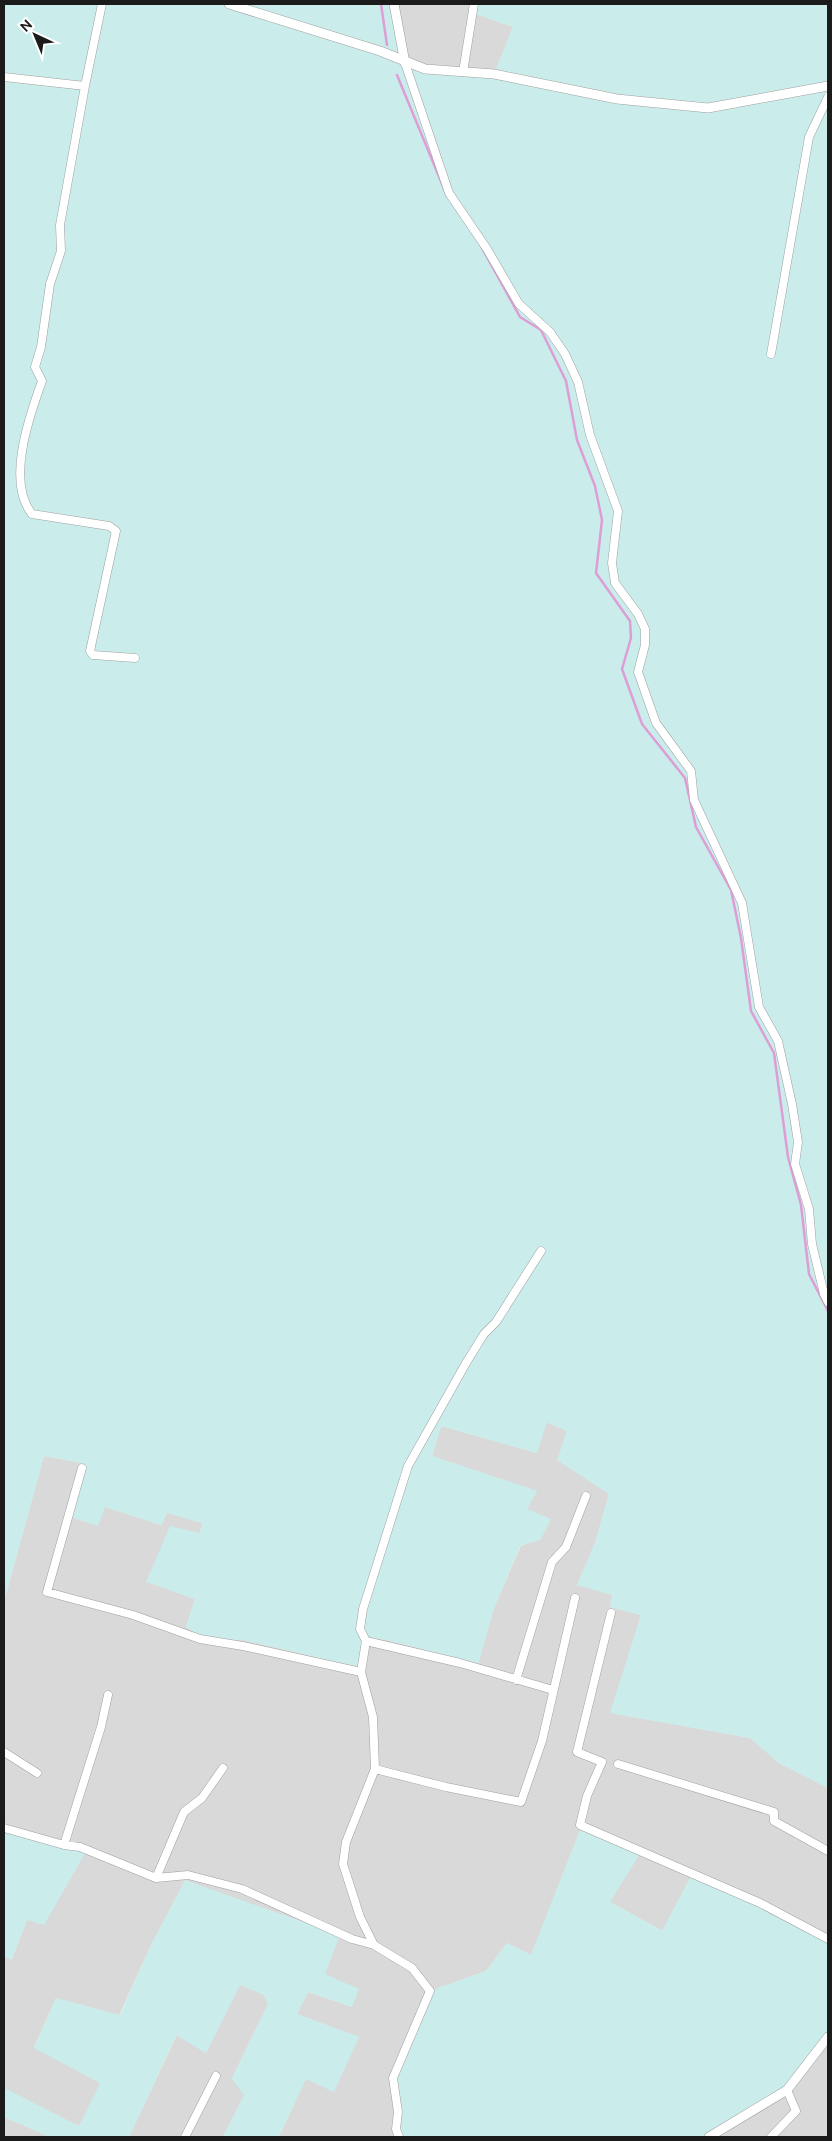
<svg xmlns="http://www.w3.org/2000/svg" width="832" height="2141" viewBox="0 0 832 2141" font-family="Ubuntu,sans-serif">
<rect width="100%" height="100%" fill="#e0ede7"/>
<path fill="#d8d9d8" d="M 394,4 L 474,4 L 473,13 L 513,27 L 494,74 L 405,63 Z
M 546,1422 L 567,1431 L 558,1460 L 609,1494 L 595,1543 L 577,1585 L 613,1595 L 610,1607 L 641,1615 L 611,1713 L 750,1738 L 779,1763 L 828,1788 L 828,1938 L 663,1931 L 610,1902 L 583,1823 L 531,1955 L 507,1943 L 486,1971 L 435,1989 L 399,2132 L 407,2137 L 279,2137 L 306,2078 L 359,2037 L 297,2014 L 308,1992 L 352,2007 L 324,1974 L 340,1935 L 185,1881 L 150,1947 L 119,2015 L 56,1998 L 34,2047 L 101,2083 L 79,2127 L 4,2088 L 4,1956 L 12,1959 L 27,1920 L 87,1850 L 4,1828 L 4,1602 L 44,1456 L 82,1463 L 67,1516 L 105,1507 L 161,1525 L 167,1512 L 202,1523 L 200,1533 L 146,1581 L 195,1599 L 186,1627 L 214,1639 L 243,1640 L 363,1668 L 362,1637 L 387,1640 L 478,1664 L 494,1608 L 521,1546 L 541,1539 L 527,1509 L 537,1491 L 432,1456 L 441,1426 L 537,1453 Z
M 239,1984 L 264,1995 L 268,2004 L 232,2078 L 245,2095 L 223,2137 L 129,2137 L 177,2035 L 206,2053 Z
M 828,2037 L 828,2137 L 709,2137 Z
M 4,2117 L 50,2137 L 4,2137 Z"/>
<path fill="#caedec" d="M 4,4 L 394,4 L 405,63 L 494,74 L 513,27 L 472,13 L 474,4 L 828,4 L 828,1788 L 779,1763 L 750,1738 L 610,1713 L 641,1615 L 610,1607 L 612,1595 L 577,1585 L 595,1543 L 609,1494 L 557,1460 L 567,1431 L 547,1422 L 537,1453 L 441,1426 L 432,1456 L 537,1491 L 527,1509 L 551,1519 L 541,1539 L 520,1546 L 494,1608 L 478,1664 L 387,1640 L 363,1637 L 363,1668 L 243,1640 L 214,1639 L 197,1634 L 186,1627 L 195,1599 L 146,1582 L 170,1526 L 200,1533 L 202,1523 L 167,1513 L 162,1525 L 105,1507 L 98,1526 L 67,1516 L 82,1463 L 44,1456 L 4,1602 Z
M 583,1823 L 643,1849 L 610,1902 L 662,1931 L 694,1870 L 828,1938 L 828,2037 L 787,2090 L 709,2137 L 407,2137 L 399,2132 L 391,2076 L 435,1989 L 486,1971 L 507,1943 L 531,1955 Z
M 4,1828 L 87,1850 L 44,1925 L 27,1920 L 11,1960 L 4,1956 Z
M 185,1880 L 340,1935 L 325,1974 L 359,1989 L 352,2007 L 308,1992 L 297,2014 L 359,2037 L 334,2092 L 306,2079 L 279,2137 L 223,2137 L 244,2095 L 232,2079 L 268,2004 L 264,1995 L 240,1985 L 206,2053 L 176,2035 L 129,2137 L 50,2137 L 4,2117 L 4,2088 L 79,2126 L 100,2083 L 34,2048 L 56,1998 L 120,2015 L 150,1947 Z"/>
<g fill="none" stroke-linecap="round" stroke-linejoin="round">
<path stroke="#dd9ed6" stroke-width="2.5" d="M 381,4 L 387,45
M 397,75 L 447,196
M 481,246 L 520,317 L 541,330 L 566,381 L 577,440 L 595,486 L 602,520 L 596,573 L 630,621 L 631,638 L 622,669 L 642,724 L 685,778 L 696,827 L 731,890 L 741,938 L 751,1011 L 774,1053 L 788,1157 L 801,1205 L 809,1274 L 828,1311"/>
<g stroke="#9f9f9f" stroke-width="9">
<path id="minor" d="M 102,4 L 85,86 L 60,225 L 61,251 L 50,284 L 41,347 L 35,367 L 42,381 C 29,417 6,482 32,514 L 109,526 L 116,531 L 90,651 L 93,655 L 135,658
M 405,63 L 449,193 L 487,249 L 519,304 L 550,332 L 565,354 L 578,382 L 590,435 L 618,511 L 612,563 L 615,583 L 638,614 L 645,629 L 645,645 L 638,672 L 656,723 L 691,771 L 694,800 L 742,903 L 759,1007 L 778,1041 L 792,1104 L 798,1142 L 795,1164 L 809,1209 L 812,1244 L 824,1294 L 828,1302
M 463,72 L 474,4
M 4,77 L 85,86
M 771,354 L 809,137 L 828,97
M 82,1468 L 47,1592 L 133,1615 L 200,1639 L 243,1646 L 361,1672
M 611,1613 L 577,1752 L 602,1762 L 587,1796 L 580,1825 L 760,1903 L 828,1939
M 366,1641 L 460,1663 L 553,1690
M 516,1680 L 552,1562 L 566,1547 L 586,1496
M 4,1752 L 37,1773
M 618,1764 L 774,1812 L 774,1821 L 828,1851
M 375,1769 L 446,1787 L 521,1802 L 542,1741 L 575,1598
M 4,1828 L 64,1845 L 80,1847 L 156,1878 L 188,1875 L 242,1889 L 352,1939 L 374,1945
M 64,1845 L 101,1727 L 108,1695
M 156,1878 L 184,1812 L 202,1798 L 223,1768
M 185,2137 L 216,2076
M 399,2137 L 396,2129 L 398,2112 L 393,2078 L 430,1991 L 412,1968 L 374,1945 L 360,1917 L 343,1864 L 346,1842 L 375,1769 L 373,1717 L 361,1672 L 366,1641 L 360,1629 L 363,1609 L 408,1466 L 466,1363 L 484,1334 L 496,1322 L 541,1251
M 771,2137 L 796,2111 L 787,2090"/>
</g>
<g stroke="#9f9f9f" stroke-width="10">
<path id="tertiary" d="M 229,4 L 380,51 L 425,69 L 494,74 L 617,99 L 708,108 L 828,86
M 394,4 L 405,63
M 709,2137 L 787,2090 L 828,2037"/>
</g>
<use href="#minor" stroke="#fff" stroke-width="8"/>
<use href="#tertiary" stroke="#fff" stroke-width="9"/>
</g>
<rect width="832" height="2141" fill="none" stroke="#1b1b1b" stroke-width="10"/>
<g transform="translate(35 35) rotate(316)" stroke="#ffffff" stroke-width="4" paint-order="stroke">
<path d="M0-4L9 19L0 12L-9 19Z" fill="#1b1b1b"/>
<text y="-8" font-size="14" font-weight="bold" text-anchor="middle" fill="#1b1b1b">N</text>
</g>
</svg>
